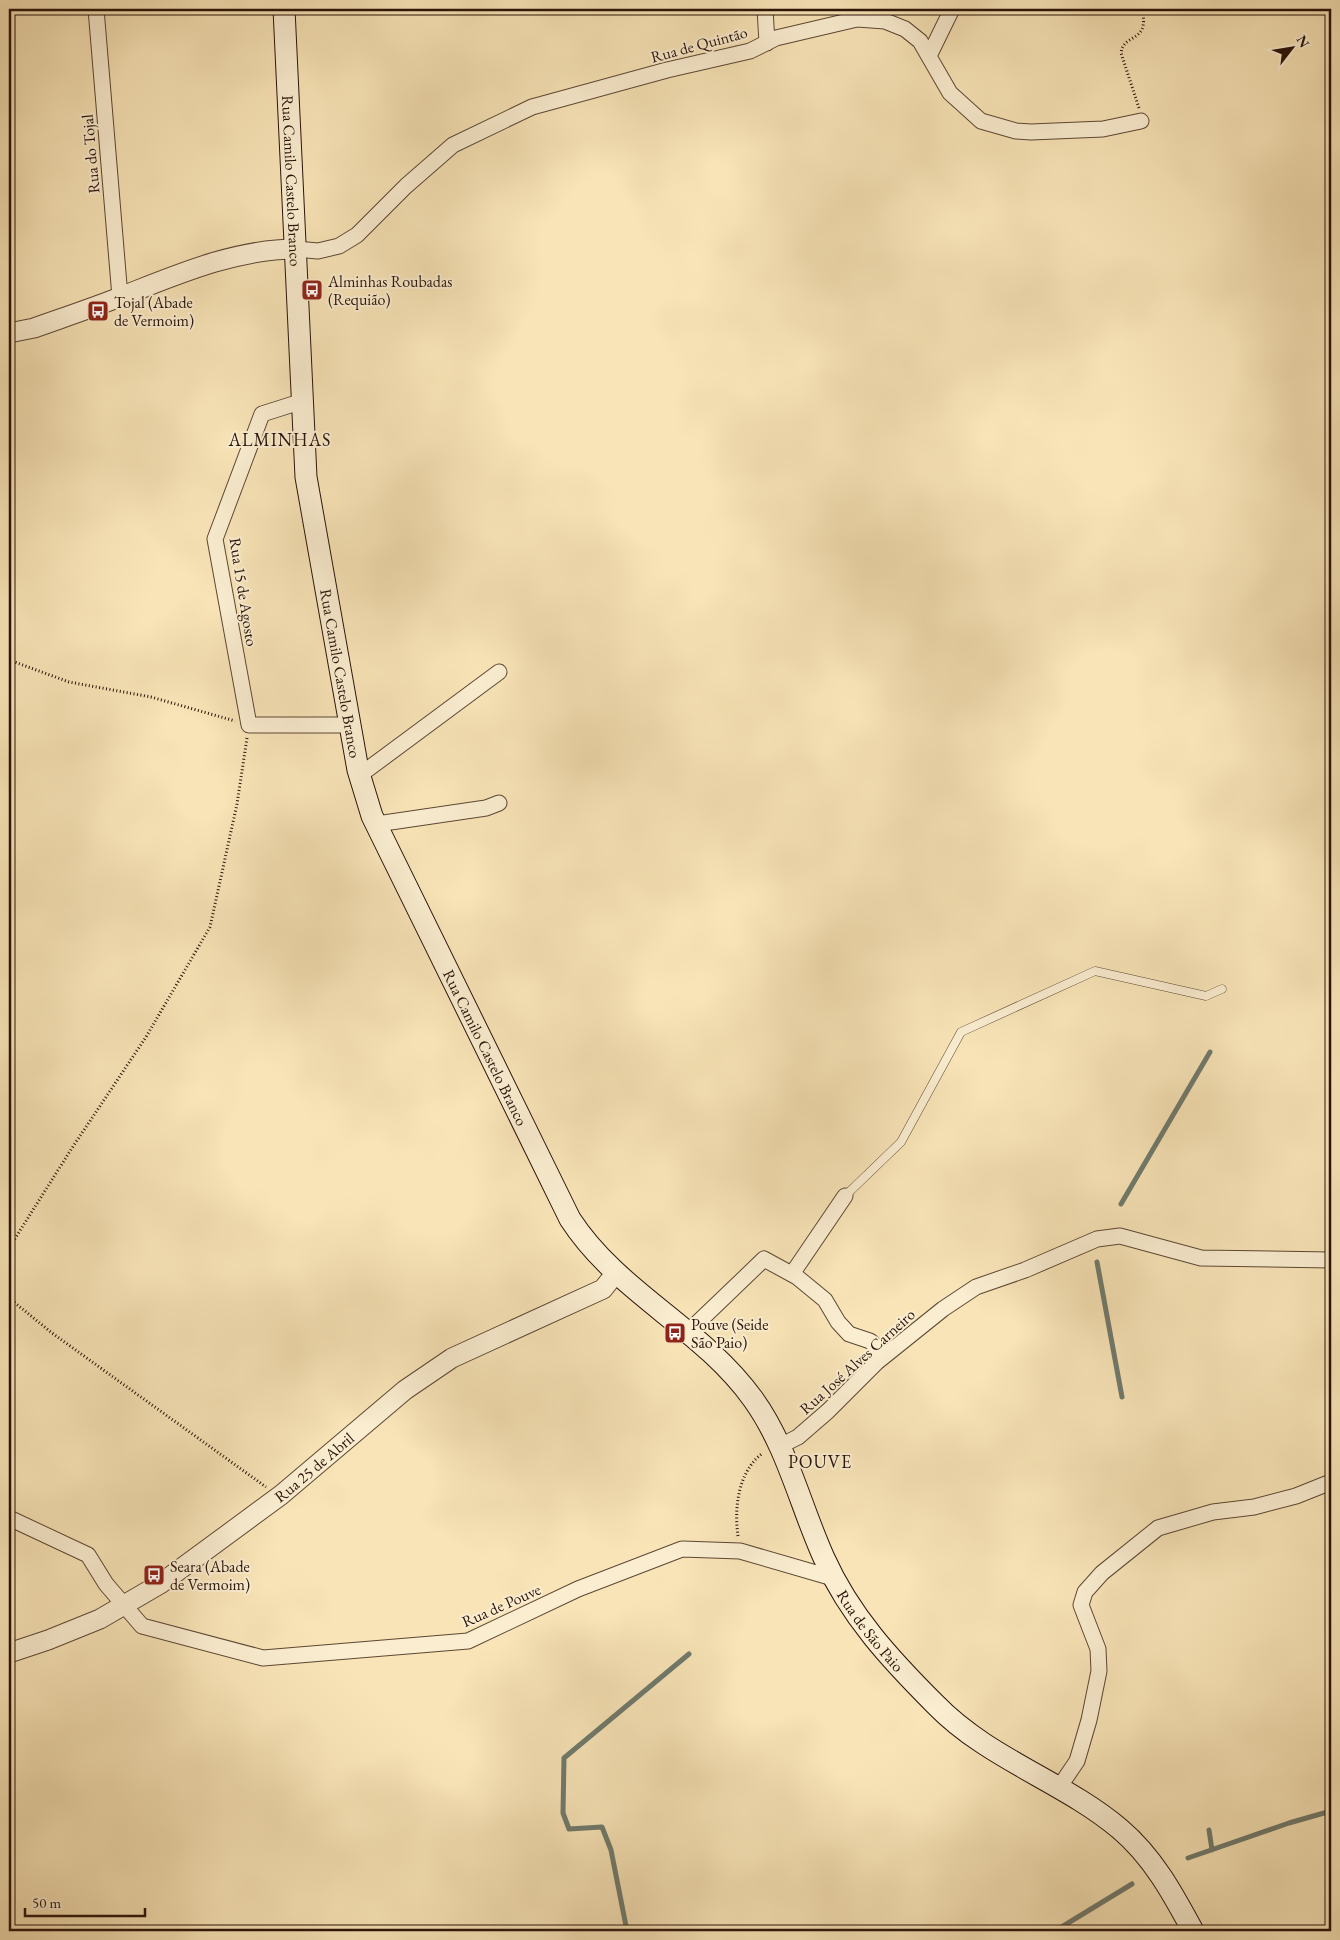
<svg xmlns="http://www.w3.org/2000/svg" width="1340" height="1940" viewBox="0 0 1340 1940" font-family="'EB Garamond',serif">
<rect width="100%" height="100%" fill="#f8e4b7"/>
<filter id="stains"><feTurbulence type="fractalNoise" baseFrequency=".004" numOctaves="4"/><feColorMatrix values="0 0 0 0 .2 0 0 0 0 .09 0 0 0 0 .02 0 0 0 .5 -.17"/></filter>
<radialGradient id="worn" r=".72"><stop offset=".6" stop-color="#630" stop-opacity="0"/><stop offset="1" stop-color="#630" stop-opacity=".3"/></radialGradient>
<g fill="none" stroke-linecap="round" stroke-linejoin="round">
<path stroke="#6f7a6d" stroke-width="5" d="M 1121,1204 L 1210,1052
M 1097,1262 L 1122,1397
M 1209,1830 L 1212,1850
M 1188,1858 L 1289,1823 L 1331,1811
M 627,1931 L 611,1850 L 602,1827 L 569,1829 L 563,1813 L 564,1758 L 689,1654
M 1055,1931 L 1132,1884"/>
<g stroke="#5d4734" stroke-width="9">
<path id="service" d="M 845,1196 L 901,1142 L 961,1032 L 1095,971 L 1206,996 L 1222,989"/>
</g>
<g stroke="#5d4734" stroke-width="17">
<path id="minor" d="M 96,9 L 120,297
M 765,9 L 767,43
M 929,56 L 952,9
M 296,249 L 318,251 L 339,246 L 357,235 L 406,186 L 453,145 L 532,107 L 667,70 L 750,51 L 776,38 L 857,19 L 885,21 L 905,29 L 920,41 L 950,93 L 981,121 L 1016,131 L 1031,132 L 1103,129 L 1141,121
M 303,401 L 262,414 L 215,539 L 249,725 L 350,725
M 360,775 L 499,672
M 377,824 L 486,808 L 499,803
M 792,1274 L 845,1196
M 689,1331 L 764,1259 L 797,1277 L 825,1300 L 838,1322 L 849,1334 L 870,1341 L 885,1355
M 780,1446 L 798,1437 L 828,1411 L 877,1362 L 943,1309 L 976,1287 L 1025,1270 L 1097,1239 L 1120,1236 L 1201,1258 L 1331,1260
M 9,1518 L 88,1555 L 106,1584 L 142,1626 L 263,1658 L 468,1641 L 578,1589 L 682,1549 L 740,1551 L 833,1578
M 1058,1789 L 1077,1761 L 1089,1720 L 1099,1671 L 1098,1649 L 1081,1605 L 1085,1592 L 1102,1573 L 1158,1528 L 1213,1512 L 1254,1507 L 1296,1496 L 1331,1482"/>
</g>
<g stroke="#5d4734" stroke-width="21">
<g id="tertiary">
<path d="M 9,333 L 34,328 C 62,318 92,308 120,297 C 176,275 235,249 296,249"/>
<path id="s1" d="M 9,1653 L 48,1640 L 100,1619 L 160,1584 L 281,1495 L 405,1390 L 452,1358 L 603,1289 L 615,1274"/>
</g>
</g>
<g stroke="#291309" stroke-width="23">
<g id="secondary">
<path id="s2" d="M 284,9 L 306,477 L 358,770 L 372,816 L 570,1219 C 618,1293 701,1327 753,1399 C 787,1446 800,1505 824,1558 C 850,1616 891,1660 935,1704 C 988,1759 1063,1781 1120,1829 C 1153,1857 1173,1894 1193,1931"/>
</g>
</g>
<path stroke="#291309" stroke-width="3" stroke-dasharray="1 2.5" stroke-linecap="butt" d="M 1139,108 L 1121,53 C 1124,32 1150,44 1142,9
M 9,660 L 69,682 L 151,697 L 235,721
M 9,1248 L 72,1148 L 146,1037 L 210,927 L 237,804 L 247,738
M 9,1298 L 52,1333 L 266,1487
M 738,1536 C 734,1508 738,1471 763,1453"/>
<use href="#service" stroke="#faedd0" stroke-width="8"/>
<use href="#minor" stroke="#faedd0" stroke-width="15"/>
<use href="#tertiary" stroke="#faedd0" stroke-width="19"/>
<use href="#secondary" stroke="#faedd0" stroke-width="21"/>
</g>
<defs>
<g id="bus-square" transform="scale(1.125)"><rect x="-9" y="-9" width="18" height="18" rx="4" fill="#8f2418" stroke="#faedd0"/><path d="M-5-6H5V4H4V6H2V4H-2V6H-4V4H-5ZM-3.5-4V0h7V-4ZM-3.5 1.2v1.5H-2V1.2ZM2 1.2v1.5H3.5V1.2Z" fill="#fff"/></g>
</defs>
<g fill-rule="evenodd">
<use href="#bus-square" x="312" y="290"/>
<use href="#bus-square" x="98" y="311"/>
<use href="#bus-square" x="675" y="1333"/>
<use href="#bus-square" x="154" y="1575"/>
</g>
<g text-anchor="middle" stroke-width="4" stroke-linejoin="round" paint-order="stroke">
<g font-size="16" fill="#291309" stroke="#faedd0">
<text transform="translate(699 44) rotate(-15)" y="6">Rua de Quintão</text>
<text transform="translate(90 154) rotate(-95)" y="6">Rua do Tojal</text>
<text dy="6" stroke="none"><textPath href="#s2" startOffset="172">Rua Camilo Castelo Branco</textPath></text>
<text transform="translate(244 592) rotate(81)" y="6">Rua 15 de Agosto</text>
<text dy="6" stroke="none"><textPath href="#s2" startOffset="668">Rua Camilo Castelo Branco</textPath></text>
<text dy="6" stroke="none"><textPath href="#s2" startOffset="1072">Rua Camilo Castelo Branco</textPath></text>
<text transform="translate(857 1361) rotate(-42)" y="6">Rua José Alves Carneiro</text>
<text dy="6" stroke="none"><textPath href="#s1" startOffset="360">Rua 25 de Abril</textPath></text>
<text transform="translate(501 1605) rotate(-24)" y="6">Rua de Pouve</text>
<text dy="6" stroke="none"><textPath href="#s2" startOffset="1782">Rua de São Paio</textPath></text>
</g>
<g font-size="16" fill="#291309" stroke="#faedd0" text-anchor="start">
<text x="328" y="287">Alminhas Roubadas<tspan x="328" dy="18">(Requião)</tspan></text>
<text x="114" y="308">Tojal (Abade<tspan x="114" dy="18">de Vermoim)</tspan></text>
<text x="691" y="1330">Pouve (Seide<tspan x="691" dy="18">São Paio)</tspan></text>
<text x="170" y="1572">Seara (Abade<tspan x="170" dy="18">de Vermoim)</tspan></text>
</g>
<g font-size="18" letter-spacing="1" fill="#291309" stroke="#faedd0">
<text x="280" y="446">ALMINHAS</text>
<text x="820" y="1468">POUVE</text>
</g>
</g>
<rect width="1340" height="1940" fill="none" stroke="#f8e4b7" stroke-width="30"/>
<rect x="10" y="10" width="1320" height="1920" fill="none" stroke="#291309" stroke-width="2.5"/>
<rect x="15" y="15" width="1310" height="1910" fill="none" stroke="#291309"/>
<g transform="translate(1292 48) rotate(59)" stroke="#faedd0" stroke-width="4" paint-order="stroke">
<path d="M0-4L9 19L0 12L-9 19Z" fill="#291309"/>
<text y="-8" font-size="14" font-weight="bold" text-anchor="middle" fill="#291309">N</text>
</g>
<path d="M25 1908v8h120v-8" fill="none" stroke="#291309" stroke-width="2.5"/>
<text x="32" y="1908" font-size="15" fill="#291309" stroke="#faedd0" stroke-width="4" paint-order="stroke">50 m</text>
<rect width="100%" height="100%" filter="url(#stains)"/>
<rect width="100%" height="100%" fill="url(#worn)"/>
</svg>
